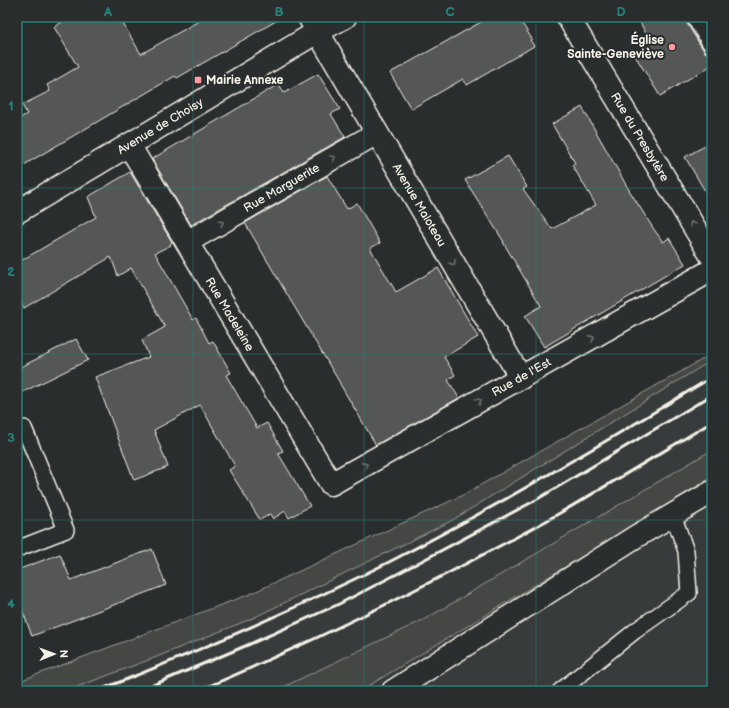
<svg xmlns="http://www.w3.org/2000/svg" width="729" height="708" viewBox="0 0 729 708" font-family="'Balsamiq Sans',sans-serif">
<rect width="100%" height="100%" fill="#2a2d2e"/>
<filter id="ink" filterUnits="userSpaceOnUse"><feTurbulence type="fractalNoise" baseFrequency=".025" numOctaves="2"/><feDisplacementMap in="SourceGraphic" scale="8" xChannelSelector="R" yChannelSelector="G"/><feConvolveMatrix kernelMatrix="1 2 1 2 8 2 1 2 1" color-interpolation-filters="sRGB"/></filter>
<g filter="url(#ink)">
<path fill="#373a3a" d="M 712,354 L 712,691 L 17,691 L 17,682 L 250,594 L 461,496 Z"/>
<path fill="#444645" stroke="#9c9c96" d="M 712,354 L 712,360 L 451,521 L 253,618 L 154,658 L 66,691 L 17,691 L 17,682 L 250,594 L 461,496 Z
M 712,450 L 712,477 L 616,536 L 360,691 L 275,691 L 427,618 Z"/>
<path fill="#555756" stroke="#f4f1e8" d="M 70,17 L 119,17 L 141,54 L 206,17 L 283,17 L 177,78 L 175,76 L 17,169 L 17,120 L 27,114 L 22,105 L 50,91 L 47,85 L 78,67 L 54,27 Z
M 490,17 L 518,17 L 532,39 L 530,40 L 534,46 L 467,85 L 463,79 L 411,109 L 390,73 Z
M 637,17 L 685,17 L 686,22 L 704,51 L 707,54 L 712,55 L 712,65 L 660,96 L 634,54 L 652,44 Z
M 318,74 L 340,109 L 331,114 L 345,137 L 191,225 L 152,159 L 279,84 L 284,93 Z
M 582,107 L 629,190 L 653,228 L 663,242 L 669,238 L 685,264 L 544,347 L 525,316 L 541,306 L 503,242 L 504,242 L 465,180 L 508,156 L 527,187 L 523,189 L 552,229 L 596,205 L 572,165 L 575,163 L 552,124 Z
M 712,142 L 712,203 L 685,157 Z
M 130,172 L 172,242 L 170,244 L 171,245 L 155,253 L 193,320 L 196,318 L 209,343 L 213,341 L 231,373 L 226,375 L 257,428 L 267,423 L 283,451 L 278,453 L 310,506 L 289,518 L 285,511 L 273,519 L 270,514 L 260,520 L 229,470 L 235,466 L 200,405 L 154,430 L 168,467 L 134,480 L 95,377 L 149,357 L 142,340 L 165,327 L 131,268 L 118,276 L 111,257 L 24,308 L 17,296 L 17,263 L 96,217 L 88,197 Z
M 327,176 L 347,209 L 357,203 L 380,243 L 370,248 L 396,292 L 438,268 L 478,337 L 444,357 L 455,375 L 448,380 L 459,398 L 376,445 L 340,384 L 340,383 L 288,296 L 245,223 Z
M 76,339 L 88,360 L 17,395 L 17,369 Z
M 152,549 L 166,585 L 32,636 L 17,596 L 17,570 L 60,554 L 71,580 Z"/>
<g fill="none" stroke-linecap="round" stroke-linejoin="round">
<g stroke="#f4f1e8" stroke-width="18">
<path id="lane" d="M 694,17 L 712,46
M 17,431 L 24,428 L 66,530 L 17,549
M 560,691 L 635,631 L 689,593 L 686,551 L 673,515"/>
</g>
<g stroke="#f4f1e8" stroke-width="25">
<g id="street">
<path id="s1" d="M 309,17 L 521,378"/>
<path id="s2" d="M 568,17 L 712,257"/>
<path id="s3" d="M 129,145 L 331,484 L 712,270"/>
<path id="s4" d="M 187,242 L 377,133"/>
<path d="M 393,691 L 635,537 L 712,492"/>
</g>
</g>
<g stroke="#f4f1e8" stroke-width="25">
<g id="secondary">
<path id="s5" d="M 17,212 L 317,32 L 345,17"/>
</g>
</g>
<use href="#lane" stroke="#2a2d2e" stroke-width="15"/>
<use href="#street" stroke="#2a2d2e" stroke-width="22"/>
<use href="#secondary" stroke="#2a2d2e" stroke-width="22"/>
<path stroke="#f4f1e8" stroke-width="3" d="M 97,691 C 196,652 294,610 389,562 C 500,505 606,442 712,377
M 139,691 L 250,644 L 337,605 L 397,574 L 536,500 L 712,395
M 198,691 C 317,640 433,583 546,521 C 602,489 657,455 712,422"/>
</g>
<defs><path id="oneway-chevron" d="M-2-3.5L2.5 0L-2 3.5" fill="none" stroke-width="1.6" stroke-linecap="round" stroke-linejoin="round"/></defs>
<g stroke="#71726f">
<use href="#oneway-chevron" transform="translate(333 158) rotate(-30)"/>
<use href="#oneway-chevron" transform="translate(221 223) rotate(-30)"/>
<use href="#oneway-chevron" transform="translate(692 224) rotate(-121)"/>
<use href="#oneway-chevron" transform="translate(453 263) rotate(60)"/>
<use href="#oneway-chevron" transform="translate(592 338) rotate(-29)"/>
<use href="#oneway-chevron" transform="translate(479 401) rotate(-29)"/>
<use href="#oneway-chevron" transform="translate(365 465) rotate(-29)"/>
</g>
</g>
<path fill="none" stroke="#26827a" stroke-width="1" stroke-opacity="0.55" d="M 193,17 L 193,691M 364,17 L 364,691M 536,17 L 536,691M 17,188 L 712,188M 17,354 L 712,354M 17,520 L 712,520"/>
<g fill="#ff9aa2" stroke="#2a2d2e" stroke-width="1.5">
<circle cx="672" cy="47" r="4"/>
<rect x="194" y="76" width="8" height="8" rx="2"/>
</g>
<g text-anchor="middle" stroke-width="4" stroke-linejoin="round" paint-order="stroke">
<g font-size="12" font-weight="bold" fill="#f4f1e8" stroke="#2a2d2e" text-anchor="end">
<text x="664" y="44">Église<tspan x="664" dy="14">Sainte-Geneviève</tspan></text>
<text x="206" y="84" text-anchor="start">Mairie Annexe</text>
</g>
<g font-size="12" fill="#f4f1e8" stroke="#2a2d2e">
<text dy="4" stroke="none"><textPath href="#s5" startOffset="167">Avenue de Choisy</textPath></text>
<text dy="4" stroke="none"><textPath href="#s2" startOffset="140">Rue du Presbytère</textPath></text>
<text dy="4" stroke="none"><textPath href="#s4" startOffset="109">Rue Marguerite</textPath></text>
<text dy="4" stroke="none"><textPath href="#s1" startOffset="218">Avenue Maloteau</textPath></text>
<text dy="4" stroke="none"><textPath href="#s3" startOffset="197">Rue Madeleine</textPath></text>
<text dy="4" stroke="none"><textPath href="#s3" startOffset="613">Rue de l'Est</textPath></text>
</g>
</g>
<rect width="729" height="708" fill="none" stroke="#2a2d2e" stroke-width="44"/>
<g transform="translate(54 654) rotate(89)" stroke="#2a2d2e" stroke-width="3" paint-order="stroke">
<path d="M0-3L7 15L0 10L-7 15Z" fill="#f4f1e8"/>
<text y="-6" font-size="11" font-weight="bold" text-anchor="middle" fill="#f4f1e8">N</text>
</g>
<rect x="22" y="22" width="685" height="664" fill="none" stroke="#26827a" stroke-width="1.5"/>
<g font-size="13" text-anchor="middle" font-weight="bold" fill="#26827a">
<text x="108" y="16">A</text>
<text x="279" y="16">B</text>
<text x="450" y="16">C</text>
<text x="621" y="16">D</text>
<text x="11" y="110">1</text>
<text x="11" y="276">2</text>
<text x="11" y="442">3</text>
<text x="11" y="608">4</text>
</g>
</svg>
